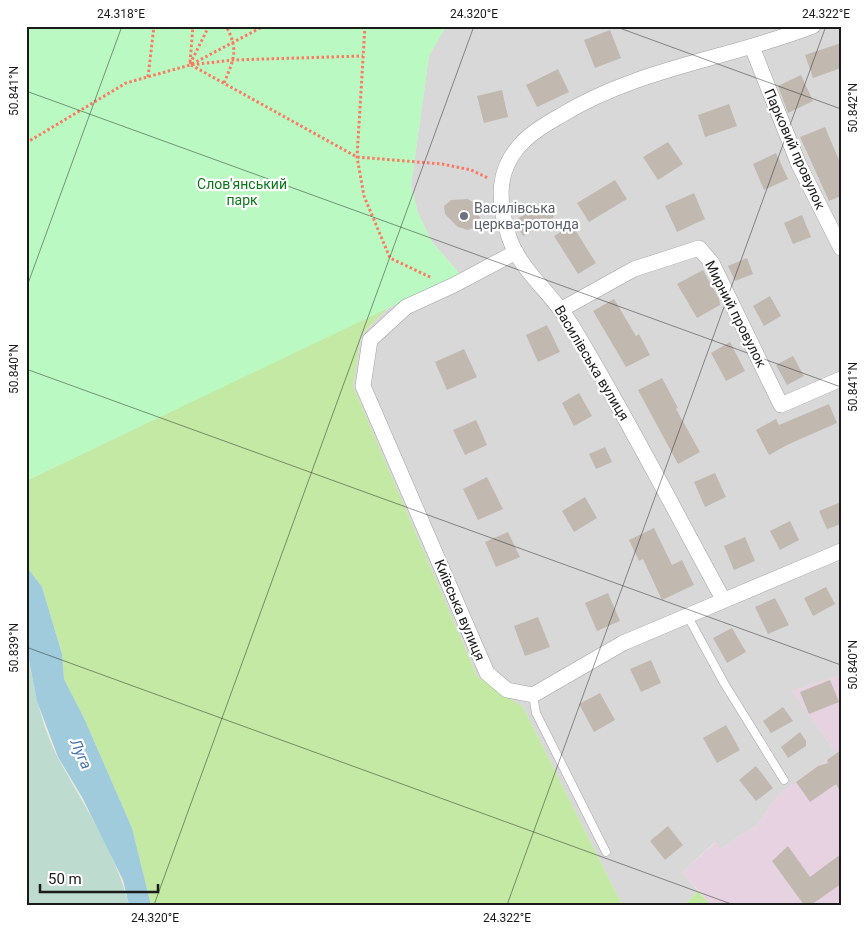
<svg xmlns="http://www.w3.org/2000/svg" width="867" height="931" viewBox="0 0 867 931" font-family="Roboto,sans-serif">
<rect width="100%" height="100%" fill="#ede9e0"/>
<path fill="#d9d8d8" d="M 446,26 L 841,26 L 841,675 L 792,691 L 836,753 L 780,793 L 757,825 L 720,849 L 715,842 L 682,872 L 698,891 L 684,905 L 622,905 L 523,707 L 477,676 L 353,386 L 361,335 L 391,305 L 460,274 L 432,242 L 418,213 L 411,186 L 429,55 Z"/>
<path fill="#e6d2e1" d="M 841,675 L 841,905 L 711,905 L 682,872 L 716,842 L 720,849 L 757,825 L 780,793 L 836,753 L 792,691 Z"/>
<path fill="#c3e9a4" d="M 391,305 L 361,335 L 353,386 L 477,676 L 523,707 L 622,905 L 151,905 L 132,828 L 84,718 L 64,679 L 62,654 L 42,587 L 26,566 L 26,481 Z
M 698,891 L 711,905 L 684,905 Z"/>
<path fill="#bddbcf" d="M 26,645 C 33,683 40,723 58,758 C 84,806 115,851 129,905 L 26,905 Z"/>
<path fill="#bbf9c3" d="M 26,26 L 446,26 L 429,56 L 411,186 L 418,213 L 432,242 L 460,274 L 26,481 Z"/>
<path fill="#9fcbdc" d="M 26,566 L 42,587 L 62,654 L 64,679 L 84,718 L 132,828 L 151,905 L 129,905 L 123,880 L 82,797 L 58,757 L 37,701 L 26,645 Z"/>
<path fill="#c1b8b0" d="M 610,30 L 621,58 L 595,68 L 584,40 Z
M 841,43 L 841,68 L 813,78 L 805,55 Z
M 558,69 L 569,92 L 537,107 L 526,85 Z
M 801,75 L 813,101 L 788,113 L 778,86 Z
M 502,90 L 508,117 L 484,123 L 477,96 Z
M 729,104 L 737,126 L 705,137 L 698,115 Z
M 825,127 L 841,165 L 841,196 L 829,201 L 800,137 Z
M 668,142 L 683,164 L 658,180 L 643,157 Z
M 776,153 L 788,179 L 764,190 L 753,164 Z
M 615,180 L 627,199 L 589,222 L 577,203 Z
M 694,193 L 705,219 L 677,232 L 665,206 Z
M 468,199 L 477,205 L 480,219 L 478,226 L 468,230 L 458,227 L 445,214 L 444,206 L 451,200 Z
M 545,202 L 554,217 L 523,236 L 514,221 Z
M 802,215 L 811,237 L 793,244 L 784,223 Z
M 572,225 L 596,263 L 578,274 L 554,236 Z
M 747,258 L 753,274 L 735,281 L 728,266 Z
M 703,270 L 719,299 L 720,305 L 697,318 L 677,284 Z
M 770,296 L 781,316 L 764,326 L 753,306 Z
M 614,299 L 636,336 L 639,334 L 650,355 L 626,367 L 593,311 Z
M 547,325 L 560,352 L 538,362 L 526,335 Z
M 730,342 L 745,371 L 726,381 L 711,353 Z
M 464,349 L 477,377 L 447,390 L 435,362 Z
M 793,356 L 804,376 L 787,385 L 776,365 Z
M 662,378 L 678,408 L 676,409 L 700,452 L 678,464 L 638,390 Z
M 579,393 L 592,416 L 574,426 L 562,403 Z
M 829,404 L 837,423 L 789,444 L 769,455 L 756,430 L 776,419 L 779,425 Z
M 476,420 L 487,445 L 465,455 L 453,430 Z
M 605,447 L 612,462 L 596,469 L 589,454 Z
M 715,473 L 726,497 L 705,507 L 694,482 Z
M 487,477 L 503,509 L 478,520 L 463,489 Z
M 585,497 L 597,518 L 574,532 L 562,511 Z
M 841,502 L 841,524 L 827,529 L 819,511 Z
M 790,521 L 799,540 L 780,550 L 770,531 Z
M 654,528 L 672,565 L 682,560 L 694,585 L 662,600 L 643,559 L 639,561 L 629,540 Z
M 508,532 L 520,557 L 496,567 L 485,542 Z
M 745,537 L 755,561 L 734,570 L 724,546 Z
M 826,587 L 835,604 L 813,616 L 804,598 Z
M 608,593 L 620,621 L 597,631 L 585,603 Z
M 775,598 L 789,625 L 768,634 L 755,607 Z
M 538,617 L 550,647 L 525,656 L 514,626 Z
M 732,628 L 746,652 L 727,663 L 713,638 Z
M 651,660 L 661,683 L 641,692 L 630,669 Z
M 830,680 L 839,702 L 809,714 L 800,692 Z
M 600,693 L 615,720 L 594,732 L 579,704 Z
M 783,707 L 793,721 L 771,733 L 763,721 Z
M 726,725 L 740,750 L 717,763 L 703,738 Z
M 800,732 L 806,741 L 806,746 L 788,758 L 781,747 Z
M 841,750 L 841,793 L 836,784 L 810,802 L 796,782 L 818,766 L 828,763 L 827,760 Z
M 756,766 L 773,788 L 756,801 L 739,780 Z
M 668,826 L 683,845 L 665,860 L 650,841 Z
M 788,846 L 810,877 L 841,854 L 841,884 L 811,905 L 804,905 L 772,861 Z"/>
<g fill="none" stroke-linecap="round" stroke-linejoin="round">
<g stroke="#a2a2a2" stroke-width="9">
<path id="lane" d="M 687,615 L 724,683 L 784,780
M 533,695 L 536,713 L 606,852"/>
</g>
<g stroke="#a2a2a2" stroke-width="16">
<path id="street" d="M 752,47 L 799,165 L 841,248
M 516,252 L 454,285 L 406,307 L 370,340 L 363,386 L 487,673 L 507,690 L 533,695 L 623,643 L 841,551
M 562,309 L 634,269 L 699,248 L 712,263 L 781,405 L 841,379
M 723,599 C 673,508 626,415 572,326 C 554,295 520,271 509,237 C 497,201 496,167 525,140 C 535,130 548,123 560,116 C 638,68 728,59 813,26"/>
</g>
<path stroke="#fb7a63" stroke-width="3" stroke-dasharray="2.5 2.5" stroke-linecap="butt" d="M 365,26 L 357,157 L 364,196 L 390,258 L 432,278
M 190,62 L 193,26
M 190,64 L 209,26
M 192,64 L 264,26
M 191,65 L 357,157 L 442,164 L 471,170 L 488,178
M 148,77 L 154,26
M 224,83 C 234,59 239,50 226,26
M 26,143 L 126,83 L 190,65 L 233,60 L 363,56"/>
<use href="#lane" stroke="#fff" stroke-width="8"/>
<use href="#street" stroke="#fff" stroke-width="15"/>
</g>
<path fill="none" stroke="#1b1b1b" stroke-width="1" stroke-opacity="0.45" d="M 614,26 L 841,109M 26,91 L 841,387M 26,289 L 122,26M 26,369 L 841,665M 26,647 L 734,905M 154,905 L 474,26M 507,905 L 826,26"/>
<circle fill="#6b7280" stroke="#fff" stroke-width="2" cx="464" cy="216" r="5"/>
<g text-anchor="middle" stroke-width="4.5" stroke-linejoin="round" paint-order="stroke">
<g font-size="14" fill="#1b1b1b" stroke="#fff">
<text transform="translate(795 149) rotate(66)" y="5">Парковий провулок</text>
<text transform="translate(736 314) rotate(63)" y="5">Мирний провулок</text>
<text transform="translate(592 363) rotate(59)" y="5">Василівська вулиця</text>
<text transform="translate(460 610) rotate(67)" y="5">Київська вулиця</text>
</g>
<g font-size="14" fill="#0a7819" stroke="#fff">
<text x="242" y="189">Слов'янський<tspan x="242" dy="16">парк</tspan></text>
</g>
<g font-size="14" fill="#5b616d" stroke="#fff" text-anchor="start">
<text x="474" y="213">Василівська<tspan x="474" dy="16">церква-ротонда</tspan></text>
</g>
<g font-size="15" font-style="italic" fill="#4774ab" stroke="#fff">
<text transform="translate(81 754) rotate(66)" y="5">Луга</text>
</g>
</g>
<rect width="867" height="931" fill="none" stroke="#ffffff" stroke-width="55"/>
<path d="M40 884v8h118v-8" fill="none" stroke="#1b1b1b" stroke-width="2.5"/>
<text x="48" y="884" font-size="15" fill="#1b1b1b" stroke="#ffffff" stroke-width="4" paint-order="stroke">50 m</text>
<rect x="28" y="28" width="812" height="876" fill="none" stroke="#1b1b1b" stroke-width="2"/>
<g font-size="12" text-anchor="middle" fill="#1b1b1b">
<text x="121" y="18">24.318°E</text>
<text x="474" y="18">24.320°E</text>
<text x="826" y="18">24.322°E</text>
<text transform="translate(14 91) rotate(-90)" y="4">50.841°N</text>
<text transform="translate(853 108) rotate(-90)" y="4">50.842°N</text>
<text transform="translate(14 369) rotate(-90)" y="4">50.840°N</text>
<text transform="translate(853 387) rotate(-90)" y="4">50.841°N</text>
<text transform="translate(14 648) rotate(-90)" y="4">50.839°N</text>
<text transform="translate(853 665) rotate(-90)" y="4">50.840°N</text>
<text x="155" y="922">24.320°E</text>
<text x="507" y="922">24.322°E</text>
</g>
</svg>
